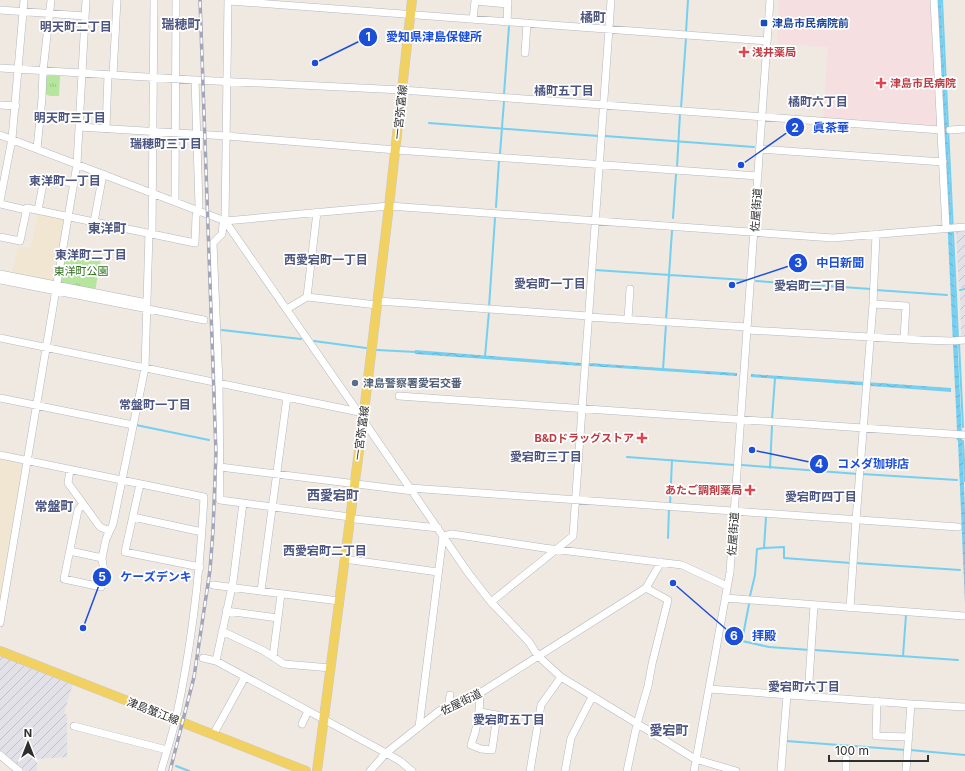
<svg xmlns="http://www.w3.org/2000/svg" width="965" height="771" viewBox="0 0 965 771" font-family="Inter,'Noto Sans JP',sans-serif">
<defs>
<pattern id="industrial-furrows" width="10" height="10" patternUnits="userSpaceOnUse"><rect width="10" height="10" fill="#e3e1e8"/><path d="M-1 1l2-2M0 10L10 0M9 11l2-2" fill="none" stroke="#c3c1c7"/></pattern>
<pattern id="grass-tufts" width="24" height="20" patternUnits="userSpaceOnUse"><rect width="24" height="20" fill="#b6e59e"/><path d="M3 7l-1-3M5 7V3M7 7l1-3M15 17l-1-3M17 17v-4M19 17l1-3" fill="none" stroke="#9dc588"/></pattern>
<pattern id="water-waves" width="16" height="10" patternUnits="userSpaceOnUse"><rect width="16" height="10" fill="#75cff0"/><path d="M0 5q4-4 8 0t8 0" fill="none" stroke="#66b2ce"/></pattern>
</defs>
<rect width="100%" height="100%" fill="#efe9e1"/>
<path fill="url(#industrial-furrows)" d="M 965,229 L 965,288 L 959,288 L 956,230 Z
M 960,291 L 965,291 L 965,338 L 961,338 Z
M 0,654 L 73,683 L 64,713 L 67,715 L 67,757 L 38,759 L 37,762 L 37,771 L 25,771 L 0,750 Z"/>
<path fill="#f0e6d1" d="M 38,214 L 63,219 L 64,221 L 54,282 L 12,274 L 18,246 L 31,248 Z
M 0,456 L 24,463 L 0,606 Z"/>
<path fill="#f5dfe0" d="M 779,0 L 932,0 L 938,124 L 935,128 L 823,120 L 828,47 L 777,44 Z"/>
<path fill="url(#grass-tufts)" d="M 48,75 L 60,76 L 59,96 L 50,96 L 45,94 L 45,78 Z
M 66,252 L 101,259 L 95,291 L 62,284 L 60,282 Z"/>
<path fill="url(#water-waves)" d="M 937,0 L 941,0 L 962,437 L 965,510 L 965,604 L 958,441 C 955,437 954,434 957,430 Z
M 415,350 L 581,363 L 581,366 L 415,354 Z
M 588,363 L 737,373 L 737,376 L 588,366 Z
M 751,374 L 951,388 L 951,392 L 751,377 Z"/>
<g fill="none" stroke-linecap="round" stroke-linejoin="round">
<path stroke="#75cff0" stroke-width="2" d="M 942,0 L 958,338
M 686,32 L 688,0
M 504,94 L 509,26
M 681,108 L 686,38
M 429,123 L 598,136
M 605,136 L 754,147
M 500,154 L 504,101
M 677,167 L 680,114
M 496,207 L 499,160
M 673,218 L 676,174
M 595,270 L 745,280
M 756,281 L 871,289
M 876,290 L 947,295
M 960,290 L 965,289
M 489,307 L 495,218
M 666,320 L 672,231
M 222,330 L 301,339
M 314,341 L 366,348
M 959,343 L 963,427
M 377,350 L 416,352
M 485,357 L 489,311
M 663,370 L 666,324
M 772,419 L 775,378
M 136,425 L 209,440
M 963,441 L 965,481
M 627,457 L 734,465
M 742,465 L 858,474
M 770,468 L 772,426
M 862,474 L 957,480
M 670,505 L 672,460
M 668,538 L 669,508
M 764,548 L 784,547 L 784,558 L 851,563
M 855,563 L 960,570
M 750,596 L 755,575 L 757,549 L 764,548 L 766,517
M 724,637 L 769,647 L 810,650
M 742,641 L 749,604
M 814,650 L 958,660
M 903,656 L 906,615
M 786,741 L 906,750
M 910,750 L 965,755
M 176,766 L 189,771"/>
<g stroke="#b4b7c1" stroke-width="8">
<path id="minor" d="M 228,0 L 225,221 L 223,225 L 222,234 L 213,243 L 219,383 L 220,500 L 350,517 L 355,519 L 438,528
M 934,0 L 946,228
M 229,1 L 767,41
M 0,10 L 85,16
M 473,19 L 475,1 L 508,4
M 507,22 L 508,0
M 525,53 L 527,23
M 0,68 L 195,80 L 402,90 L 940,130
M 113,75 L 117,0
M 0,105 L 16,106
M 79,127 L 227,136 L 396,150 L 758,176
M 106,129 L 108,75
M 950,130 L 965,129
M 0,135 L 225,221 L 389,206 L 833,238 L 965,227
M 37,149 L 42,98 L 43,71 L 51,0
M 760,149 L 943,162
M 0,201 L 12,139 L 24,0
M 175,202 L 176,0
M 0,204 L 26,210
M 38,210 L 44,179 L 74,183
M 317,212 L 307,297 L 377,305
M 225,221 L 358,412
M 94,222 L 103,174
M 152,234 L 154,0
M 0,237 L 20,241 L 27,208 L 195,243 L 196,216 L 199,206 L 195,80
M 0,274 L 147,303
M 0,280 L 204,320
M 378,301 L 588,316
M 873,304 L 906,306 L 904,338
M 287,309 L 307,297
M 588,317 L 747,327
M 628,319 L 630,289
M 747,330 L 921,340 L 951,341 L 965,340
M 0,338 L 364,413
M 399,396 L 965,435
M 0,398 L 133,425
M 363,420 L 469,574 L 491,602 L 529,642 L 538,656 L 561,677 L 695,759 L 736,771
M 0,455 L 204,497 C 200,572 192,645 176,718 C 172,736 166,753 161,771
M 220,467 L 413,491
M 70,470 L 68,483 L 100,527 L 110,531
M 140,484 L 125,552 L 200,567
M 410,488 L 958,527
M 83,504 L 78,510 L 64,579 L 101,587 L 104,572 L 102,558 L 106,539 L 113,524 L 145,368 L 149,233
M 133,517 L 202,532
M 856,520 L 873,304 L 876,234
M 70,551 L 102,558
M 344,559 L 438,572
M 213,585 L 339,601
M 261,591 L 287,397
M 725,598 L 964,616
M 491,602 L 573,536 L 611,0
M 850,608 L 856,520
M 226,611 L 278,618
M 0,623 L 77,164 L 86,0
M 222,631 L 264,651 L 284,664 L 331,668
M 273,657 L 281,594
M 203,658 L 216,661 L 386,753 L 400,761 L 412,771
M 216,661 L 233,582 L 243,503
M 709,689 L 911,704
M 808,696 L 814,605
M 877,701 L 876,736 L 909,737
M 448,708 L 450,695
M 480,712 L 497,715 L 492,750 L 481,749 L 471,745 C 477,729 480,710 480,693
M 302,724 L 308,711
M 74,726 L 167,750
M 419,727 L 443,536 L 452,534 L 544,548 L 682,565 L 727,586
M 213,735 L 245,677
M 0,755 L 19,771
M 370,771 L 386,753 L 439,711 L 480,693 L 646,588 L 661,562
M 530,771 L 541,705 L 561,677
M 565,771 L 571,738 L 592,697
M 627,771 L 637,724 L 648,686 L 652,664 L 668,600 L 646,588
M 694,771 L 730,572 L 770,0
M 781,771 L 787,695
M 846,771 L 846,759
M 906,771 L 911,704 L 965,707"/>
</g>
<g stroke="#c9c9c9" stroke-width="10">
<path id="major" d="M 0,651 L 306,771
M 317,771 L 363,420 L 389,206 L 412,0"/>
</g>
<use href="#minor" stroke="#fff" stroke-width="7"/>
<use href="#major" stroke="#f2d163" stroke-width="9"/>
<g stroke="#a3a6b8" stroke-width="3.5">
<path id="rail" d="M 170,771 L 194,677 L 210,570 L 213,530 L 216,453 L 200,0"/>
</g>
<use href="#rail" stroke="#fff" stroke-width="2" stroke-dasharray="6" stroke-linecap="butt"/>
</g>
<rect fill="#1a4fb4" stroke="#fff" stroke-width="1.5" x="760" y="19" width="8" height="8" rx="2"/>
<g fill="#e0444e" stroke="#fff" stroke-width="1.5">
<path d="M742 46h4v4h4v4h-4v4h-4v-4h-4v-4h4z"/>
<path d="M879 77h4v4h4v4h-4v4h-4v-4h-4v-4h4z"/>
<path d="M640 432h4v4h4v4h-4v4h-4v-4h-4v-4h4z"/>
<path d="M748 484h4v4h4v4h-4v4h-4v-4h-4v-4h4z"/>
</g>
<circle fill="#5c6f8a" stroke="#fff" stroke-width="1.5" cx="355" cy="383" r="4"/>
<g text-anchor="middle" stroke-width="3.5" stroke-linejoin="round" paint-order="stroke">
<g font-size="11" font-weight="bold" fill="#164399" stroke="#fff" text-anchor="start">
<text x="772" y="27">津島市民病院前</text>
</g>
<g font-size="11" font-weight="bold" fill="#be3a42" stroke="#fff" text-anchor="start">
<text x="752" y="56">浅井薬局</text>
<text x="890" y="87">津島市民病院</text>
<text x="634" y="442" text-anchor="end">B&amp;Dドラッグストア</text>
<text x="742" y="494" text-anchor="end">あたご調剤薬局</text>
</g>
<g font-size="11" fill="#2e2e2e" stroke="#fff">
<text transform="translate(400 112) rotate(-84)" y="4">一宮弥富線</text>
<text transform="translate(756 210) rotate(-86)" y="4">佐屋街道</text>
<text transform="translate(361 433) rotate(-82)" y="4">一宮弥富線</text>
<text transform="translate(733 534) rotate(-86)" y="4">佐屋街道</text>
<text transform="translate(461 702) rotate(-26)" y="4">佐屋街道</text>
<text transform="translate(153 711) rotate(21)" y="4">津島蟹江線</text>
</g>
<g font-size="11" fill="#2c6e1b" stroke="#fff">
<text x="81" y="275">東洋町公園</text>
</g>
<g font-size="11" font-weight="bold" fill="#4e5e75" stroke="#fff" text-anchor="start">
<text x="363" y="387">津島警察署愛宕交番</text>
</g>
<g font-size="12" font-weight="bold" fill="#4d5680" stroke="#fff">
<text x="76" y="31">明天町二丁目</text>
<text x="564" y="95">橘町五丁目</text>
<text x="818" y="106">橘町六丁目</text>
<text x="70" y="122">明天町三丁目</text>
<text x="166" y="148">瑞穂町三丁目</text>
<text x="65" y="185">東洋町一丁目</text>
<text x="91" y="259">東洋町二丁目</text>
<text x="326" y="264">西愛宕町一丁目</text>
<text x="550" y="288">愛宕町一丁目</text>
<text x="810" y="290">愛宕町二丁目</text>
<text x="155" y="409">常盤町一丁目</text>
<text x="546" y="461">愛宕町三丁目</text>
<text x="821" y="501">愛宕町四丁目</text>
<text x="325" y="555">西愛宕町二丁目</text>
<text x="804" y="691">愛宕町六丁目</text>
<text x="509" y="724">愛宕町五丁目</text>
</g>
<g font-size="13" font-weight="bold" fill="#4d5680" stroke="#fff">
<text x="593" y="22">橘町</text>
<text x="181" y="29">瑞穂町</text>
<text x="107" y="233">東洋町</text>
<text x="333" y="500">西愛宕町</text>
<text x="54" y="511">常盤町</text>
<text x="669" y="735">愛宕町</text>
</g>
</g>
<path fill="none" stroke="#1d4ed8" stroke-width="1.5" d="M315 63L368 37M741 165L795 127M732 285L798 263M752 450L819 464M83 628L102 577M673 583L734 636"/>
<g fill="#1d4ed8" stroke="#fff" stroke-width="1.5">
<circle cx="315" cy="63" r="4"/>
<circle cx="741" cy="165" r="4"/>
<circle cx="732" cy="285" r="4"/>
<circle cx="752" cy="450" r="4"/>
<circle cx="83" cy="628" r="4"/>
<circle cx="673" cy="583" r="4"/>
<circle cx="368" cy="37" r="10"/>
<circle cx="795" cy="127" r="10"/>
<circle cx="798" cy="263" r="10"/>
<circle cx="819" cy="464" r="10"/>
<circle cx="102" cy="577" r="10"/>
<circle cx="734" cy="636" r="10"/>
</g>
<g font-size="12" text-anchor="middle" font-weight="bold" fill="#fff">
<text x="368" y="41">1</text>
<text x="795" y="132">2</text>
<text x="798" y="267">3</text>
<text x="819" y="468">4</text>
<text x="102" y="581">5</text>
<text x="734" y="640">6</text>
</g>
<g font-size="12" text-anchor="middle" font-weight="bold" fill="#1d4ed8" stroke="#fff" stroke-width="3.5" stroke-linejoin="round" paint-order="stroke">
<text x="434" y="41">愛知県津島保健所</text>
<text x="831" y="132">眞茶華</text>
<text x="840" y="267">中日新聞</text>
<text x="873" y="468">コメダ珈琲店</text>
<text x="156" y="581">ケーズデンキ</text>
<text x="764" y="640">拝殿</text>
</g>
<g transform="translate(28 743)" stroke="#ffffff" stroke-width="3" paint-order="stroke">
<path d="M0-3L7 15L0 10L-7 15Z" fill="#2e2e2e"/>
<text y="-6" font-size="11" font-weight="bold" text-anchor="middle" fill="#2e2e2e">N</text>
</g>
<path d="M829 755v6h99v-6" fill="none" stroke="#2e2e2e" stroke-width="2"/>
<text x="835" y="755" font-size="12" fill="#2e2e2e" stroke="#ffffff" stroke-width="3" paint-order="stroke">100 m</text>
</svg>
